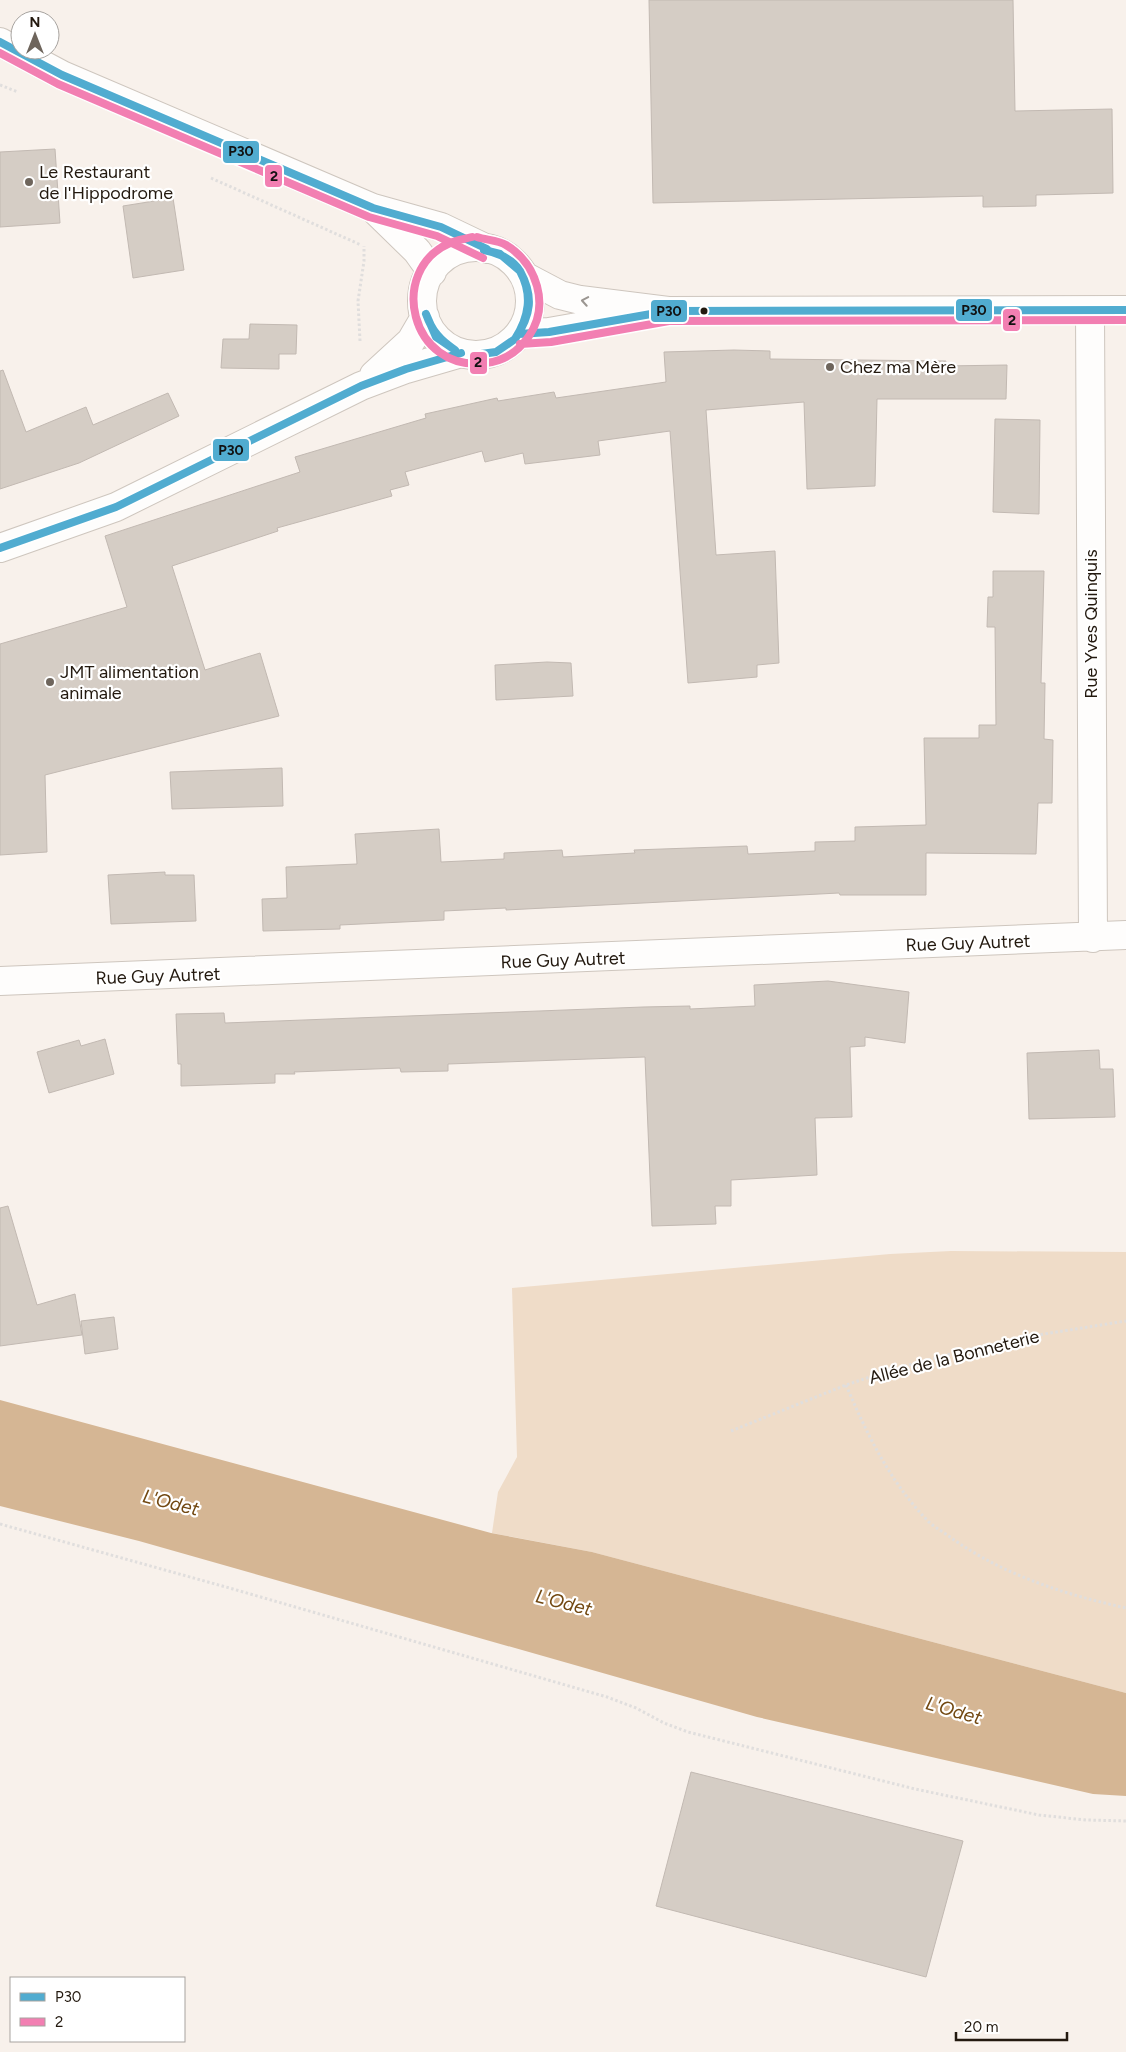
<svg xmlns="http://www.w3.org/2000/svg" width="1126" height="2052" viewBox="0 0 1126 2052" font-family="Figtree,sans-serif">
<rect width="100%" height="100%" fill="#f8f1eb"/>
<path fill="#efdcc8" d="M 951,1251 L 1126,1252 L 1126,1693 L 592,1552 L 492,1533 L 498,1492 L 517,1457 L 512,1288 L 890,1254 Z"/>
<path fill="#d5b694" d="M 0,1400 L 491,1533 L 592,1552 L 1126,1693 L 1126,1796 L 1093,1794 L 757,1717 L 139,1541 L 0,1506 Z"/>
<path fill="#d5cdc5" stroke="#c2b9b2" d="M 649,0 L 1013,0 L 1015,111 L 1112,109 L 1113,193 L 1036,195 L 1036,206 L 983,207 L 983,196 L 653,203 Z
M 55,149 L 60,223 L 0,227 L 0,152 Z
M 173,198 L 184,270 L 133,278 L 123,206 Z
M 250,324 L 297,325 L 296,354 L 279,354 L 279,369 L 221,368 L 223,339 L 249,339 Z
M 734,350 L 770,351 L 770,359 L 946,361 L 945,366 L 1007,365 L 1006,399 L 877,399 L 875,486 L 807,489 L 804,402 L 706,410 L 716,555 L 775,551 L 779,663 L 757,665 L 757,677 L 688,683 L 670,431 L 598,441 L 600,455 L 525,464 L 523,453 L 485,462 L 482,451 L 405,472 L 409,485 L 390,490 L 392,496 L 277,528 L 278,531 L 172,566 L 205,670 L 260,653 L 279,716 L 45,775 L 47,852 L 0,855 L 0,644 L 127,607 L 105,536 L 300,472 L 295,457 L 426,418 L 425,414 L 497,398 L 498,401 L 554,392 L 556,398 L 666,382 L 664,352 Z
M 3,370 L 26,432 L 86,407 L 93,425 L 168,393 L 179,416 L 79,463 L 0,489 L 0,371 Z
M 995,419 L 1040,420 L 1039,514 L 993,512 Z
M 993,571 L 1044,571 L 1041,683 L 1045,683 L 1044,739 L 1053,740 L 1052,803 L 1038,803 L 1036,854 L 926,853 L 926,895 L 840,895 L 839,893 L 506,910 L 506,908 L 444,911 L 444,920 L 340,925 L 340,929 L 263,931 L 262,899 L 287,898 L 286,867 L 357,864 L 355,834 L 439,829 L 441,862 L 504,859 L 504,853 L 562,850 L 563,857 L 635,853 L 634,850 L 747,846 L 748,854 L 815,851 L 815,842 L 855,841 L 855,827 L 926,825 L 924,738 L 979,738 L 979,725 L 996,725 L 995,627 L 987,627 L 988,597 L 993,597 Z
M 547,662 L 571,663 L 573,696 L 496,700 L 495,665 Z
M 282,768 L 283,806 L 172,809 L 170,772 Z
M 165,872 L 165,875 L 194,875 L 196,921 L 111,924 L 108,875 Z
M 828,981 L 909,992 L 905,1043 L 865,1037 L 865,1046 L 850,1047 L 852,1117 L 815,1118 L 817,1175 L 731,1180 L 731,1206 L 715,1206 L 716,1224 L 652,1226 L 645,1057 L 448,1064 L 448,1071 L 401,1072 L 400,1068 L 294,1072 L 295,1074 L 275,1074 L 275,1083 L 181,1086 L 181,1064 L 178,1064 L 176,1014 L 224,1013 L 225,1023 L 643,1007 L 690,1006 L 690,1009 L 755,1006 L 754,985 Z
M 105,1039 L 114,1074 L 49,1093 L 37,1052 L 79,1040 L 81,1046 Z
M 1099,1050 L 1100,1069 L 1113,1069 L 1115,1117 L 1029,1119 L 1027,1053 Z
M 8,1206 L 37,1305 L 75,1294 L 82,1335 L 0,1346 L 0,1208 Z
M 114,1317 L 118,1349 L 85,1354 L 81,1321 Z
M 691,1772 L 963,1841 L 926,1977 L 656,1906 Z"/>
<g fill="none" stroke-linecap="round" stroke-linejoin="round">
<g stroke="#cec6be" stroke-width="30">
<path id="minor" d="M 0,42 L 62,75 L 373,208 L 441,227 L 487,249
M 375,210 L 417,251 L 432,272
M422 301a54 54 0 1 1 108 0a54 54 0 1 1-108 0Z
M 524,276 L 560,295 L 580,300 L 668,311 L 1126,310
M 1090,311 L 1093,938
M 519,334 L 549,332 L 640,316
M 374,375 L 411,341 L 425,317
M 0,548 L 116,507 L 361,386 L 406,369 L 461,353
M 0,981 L 1126,935"/>
</g>
<path stroke="#e0dedd" stroke-width="3" stroke-dasharray="2.5 2.5" stroke-linecap="butt" d="M 0,85 L 18,92
M 211,178 L 361,245
M 360,341 L 358,301 L 364,261 L 364,246
M 846,1385 C 867,1434 889,1480 926,1519 C 932,1526 942,1531 950,1537 C 1003,1575 1063,1594 1126,1608
M 731,1431 L 846,1385 L 897,1368 L 970,1349 L 1044,1334 L 1126,1321
M 0,1524 L 233,1589 L 607,1697 L 636,1708 L 664,1723 L 688,1732 L 915,1789 L 1039,1815 L 1086,1820 L 1126,1821"/>
<use href="#minor" stroke="#fefdfc" stroke-width="28"/>
<g stroke="#fff" stroke-width="11">
<path id="bus-1" d="M 0,42 L 62,75 L 373,208 L 441,227 L 487,249
M 484,250 C 498,253 512,258 520,271
M 484,250 L 500,254 L 520,271
M 426,314 C 432,331 440,340 455,350
M 426,314 L 436,337 L 455,350
M 519,334 L 549,332 L 668,311 L 1126,310
M 515,339 C 529,317 533,295 520,271
M 515,339 C 531,315 534,297 520,271
M 481,354 L 496,352 L 515,339
M 0,548 L 116,507 L 361,386 L 406,369 L 461,353"/>
</g>
<g stroke="#fff" stroke-width="11">
<path id="bus-2" d="M 0,53 L 58,84 L 369,217 L 437,236 L 483,258
M 472,237 C 465,239 457,240 450,243 C 387,270 410,373 486,363 C 505,361 518,352 529,336 C 550,305 537,264 506,245 C 498,240 486,240 477,237
M 520,344 L 551,342 L 669,321 L 1126,320"/>
</g>
<use href="#bus-1" stroke="#51acd0" stroke-width="8"/>
<use href="#bus-2" stroke="#f27fb2" stroke-width="8"/>
</g>
<defs><path id="oneway-chevron" d="M-2-3.5L2.5 0L-2 3.5" fill="none" stroke-width="1.6" stroke-linecap="round" stroke-linejoin="round" transform="scale(1.25)"/></defs>
<use stroke="#9b9691" href="#oneway-chevron" transform="translate(585 301) rotate(-170)"/>
<g fill="#6e655c" stroke="#fff" stroke-width="2">
<circle cx="29" cy="182" r="5"/>
<circle cx="830" cy="367" r="5"/>
<circle cx="50" cy="682" r="5"/>
</g>
<circle fill="#23190f" stroke="#fff" stroke-width="2" cx="704" cy="311" r="4.5"/>
<g text-anchor="middle" stroke-width="4.5" stroke-linejoin="round" paint-order="stroke">
<g font-size="18" fill="#23190f" stroke="#fff" text-anchor="start">
<text x="39" y="178">Le Restaurant<tspan x="39" dy="21">de l'Hippodrome</tspan></text>
<text x="840" y="373">Chez ma Mère</text>
<text x="60" y="678">JMT alimentation<tspan x="60" dy="21">animale</tspan></text>
</g>
<g font-size="18" fill="#23190f" stroke="#fff">
<text transform="translate(1091 624) rotate(-90)" y="6">Rue Yves Quinquis</text>
<text transform="translate(968 943) rotate(-2)" y="6">Rue Guy Autret</text>
<text transform="translate(563 960) rotate(-2)" y="6">Rue Guy Autret</text>
<text transform="translate(158 976) rotate(-2)" y="6">Rue Guy Autret</text>
<text transform="translate(954 1357) rotate(-14)" y="6">Allée de la Bonneterie</text>
</g>
<g font-size="19" font-style="italic" fill="#724811" stroke="#fff">
<text transform="translate(171 1502) rotate(14)" y="7">L'Odet</text>
<text transform="translate(564 1602) rotate(14)" y="7">L'Odet</text>
<text transform="translate(954 1710) rotate(16)" y="7">L'Odet</text>
</g>
</g>
<g stroke="#fff" stroke-width="2">
<rect x="222" y="140" width="38" height="24" rx="5" fill="#51acd0"/>
<rect x="264" y="164" width="19" height="24" rx="5" fill="#f27fb2"/>
<rect x="955" y="298" width="38" height="24" rx="5" fill="#51acd0"/>
<rect x="650" y="299" width="38" height="24" rx="5" fill="#51acd0"/>
<rect x="1002" y="308" width="19" height="24" rx="5" fill="#f27fb2"/>
<rect x="469" y="351" width="19" height="24" rx="5" fill="#f27fb2"/>
<rect x="212" y="438" width="38" height="24" rx="5" fill="#51acd0"/>
</g>
<g font-size="14" text-anchor="middle" font-weight="bold" fill="#111">
<text x="241" y="156">P30</text>
<text x="274" y="181">2</text>
<text x="974" y="315">P30</text>
<text x="669" y="316">P30</text>
<text x="1012" y="325">2</text>
<text x="478" y="367">2</text>
<text x="231" y="455">P30</text>
</g>
<rect x="10" y="1977" width="175" height="65" fill="#ffffff" stroke="#a7a39f"/>
<rect x="20" y="1993" width="25" height="8" fill="#51acd0" stroke="#a7a39f"/>
<text x="55" y="2002" font-size="15" fill="#23190f">P30</text>
<rect x="20" y="2018" width="25" height="8" fill="#f27fb2" stroke="#a7a39f"/>
<text x="55" y="2027" font-size="15" fill="#23190f">2</text>
<g transform="translate(35 35)"><circle r="24" fill="#ffffff" stroke="#a7a39f"/>
<path d="M0-4L9 19L0 12L-9 19Z" fill="#6e655c"/>
<text y="-8" font-size="14" font-weight="bold" text-anchor="middle" fill="#23190f">N</text>
</g>
<path d="M956 2032v8h111v-8" fill="none" stroke="#23190f" stroke-width="2.5"/>
<text x="964" y="2032" font-size="15" fill="#23190f" stroke="#ffffff" stroke-width="4" paint-order="stroke">20 m</text>
</svg>
